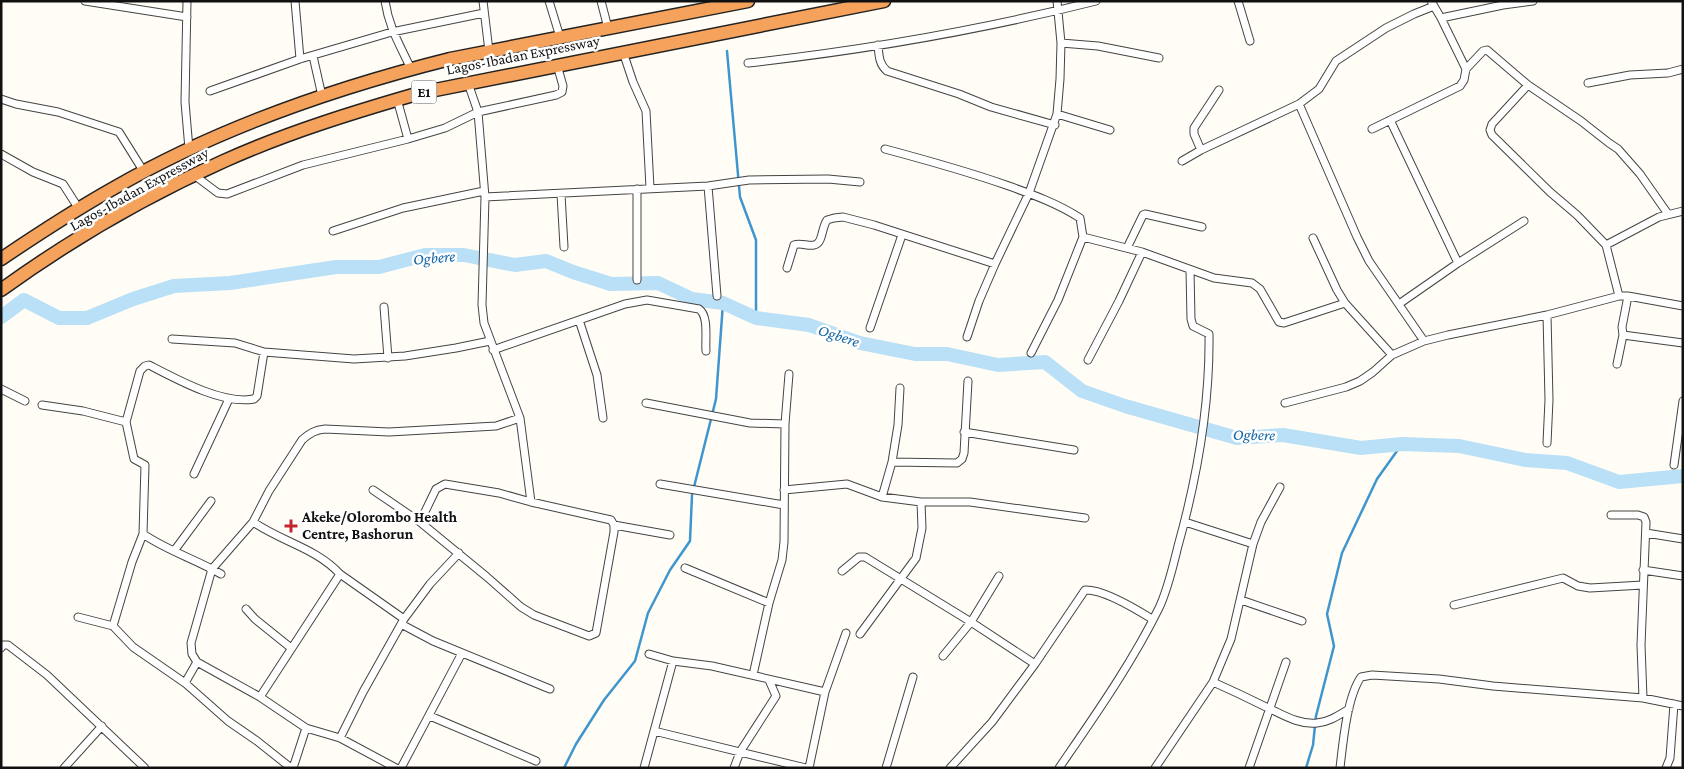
<svg xmlns="http://www.w3.org/2000/svg" width="1684" height="769" viewBox="0 0 1684 769" font-family="'Crimson Pro',serif">
<rect width="100%" height="100%" fill="#fffdf5"/>
<g fill="none" stroke-linecap="round" stroke-linejoin="round">
<path stroke="#3f96cf" stroke-width="2.5" d="M 727,51 L 740,197 L 756,240 L 756,318
M 564,768 L 576,744 L 604,700 L 635,661 L 648,613 L 670,570 L 690,541 L 692,495 L 716,399 L 723,303
M 1306,768 L 1313,745 L 1316,716 L 1334,646 L 1327,614 L 1342,553 L 1377,479 L 1402,444"/>
<path stroke="#b9e0f7" stroke-width="14" d="M 1,317 L 24,300 L 59,318 L 87,318 L 133,299 L 174,286 L 230,283 L 336,267 L 379,267 L 425,255 L 464,255 L 515,265 L 546,261 L 573,272 L 611,284 L 658,283 L 692,299 L 723,303 L 756,318 L 809,325 L 860,343 L 915,354 L 947,354 L 998,365 L 1045,362 L 1082,391 L 1125,406 L 1237,438 L 1283,435 L 1361,448 L 1402,444 L 1459,446 L 1525,460 L 1567,463 L 1619,482 L 1683,476"/>
<g stroke="#444" stroke-width="9">
<path id="minor" d="M 85,1 L 187,17
M 187,1 L 185,102 L 189,149
M 295,1 L 300,59
M 385,1 C 389,28 400,45 411,69
M 483,1 L 489,51
M 549,1 L 560,37
M 601,1 L 608,28
M 1238,1 L 1250,41
M 1431,1 L 1441,18 L 1466,69
M 1441,18 L 1503,5 L 1533,1
M 1061,43 L 1098,46 L 1159,58
M 878,45 C 879,56 879,64 887,71 L 959,94 L 991,107 L 1055,125
M 623,52 L 633,82 L 646,111 L 650,188
M 313,56 L 322,96
M 748,63 C 865,50 981,30 1096,1
M 468,83 L 478,112 L 485,197 L 482,305 L 484,323 L 520,418 L 531,502
M 1588,83 L 1630,75 L 1668,73 L 1683,69
M 1528,85 L 1492,124 L 1490,130 L 1492,135 L 1550,192 L 1577,215 L 1606,245 L 1619,296
M 210,91 L 300,59 L 392,32 L 484,13
M 1,99 L 16,104 L 58,112 L 119,132 L 144,172
M 397,99 L 408,139
M 1299,104 L 1357,237 L 1369,261 L 1424,341
M 1057,114 L 1110,130
M 1390,120 L 1458,263
M 1372,129 L 1460,86 L 1464,80 L 1466,69 L 1483,51 L 1487,50 L 1528,85 L 1581,121 L 1609,143 L 1618,149 L 1640,174 L 1668,214
M 885,149 C 926,160 966,171 1006,185 C 1031,194 1057,203 1080,218 L 1083,237 L 1058,300 L 1031,353
M 1201,150 L 1194,134 L 1194,128 L 1219,90
M 1,154 L 33,172 L 63,184 L 79,209
M 1182,161 L 1201,150 L 1299,104 L 1319,89 L 1336,61 L 1386,28 L 1414,14 L 1434,6
M 194,175 L 218,193 L 227,194 L 303,165 L 408,139 L 445,128 L 478,112 L 556,95 L 562,92 L 563,86 L 557,65
M 708,186 L 717,296
M 561,194 L 564,247
M 485,197 L 708,186 L 749,180 L 828,179 L 860,182
M 333,231 L 403,208 L 484,191
M 1083,237 L 1142,252 L 1214,278 L 1252,283 L 1260,289 L 1279,322 L 1284,323 L 1345,303
M 1313,238 L 1337,290 L 1345,303 L 1392,355
M 1606,245 L 1659,217 L 1683,211
M 1127,248 L 1143,215 L 1145,214 L 1202,227
M 787,268 L 794,245 C 802,241 815,251 820,240 C 823,233 823,226 827,220 L 834,218 L 843,217 L 874,225 L 995,264
M 637,280 L 637,189
M 1628,296 L 1622,327 L 1623,335 L 1683,343
M 1399,304 L 1458,263 L 1524,221
M 384,307 L 388,358
M 579,320 L 597,375 L 603,418
M 870,328 L 902,235
M 967,337 L 979,301 L 995,264 L 1029,193 L 1057,114 L 1060,79 L 1061,43 L 1057,1
M 172,339 L 235,343 L 264,352 L 354,359 L 405,356 L 456,348 L 490,341
M 493,350 L 625,304 L 647,300 L 699,309 C 709,316 705,339 706,351
M 1088,360 L 1119,301 L 1142,252
M 1617,364 L 1623,335
M 1,389 L 25,401
M 646,403 L 750,423 L 785,424
M 1285,403 L 1346,387 L 1360,381 L 1373,372 L 1392,355 L 1424,341 L 1448,335 L 1547,315 L 1619,296 L 1628,296 L 1683,306
M 42,405 L 83,411 L 126,422
M 964,432 L 1074,450
M 1547,443 L 1549,400 L 1547,315
M 892,462 L 957,463 L 962,459 L 964,453 L 968,381
M 1674,465 L 1683,401
M 194,474 L 229,399
M 660,484 L 784,505
M 373,490 L 420,522 L 487,577 L 521,607 L 534,615 L 589,636 L 596,633 L 614,532 L 614,525 L 611,520 L 531,502 L 499,493 L 445,484 L 436,489 L 420,522
M 784,490 L 847,484 L 882,497 L 921,502 L 970,502 L 1085,518
M 882,497 L 892,462 L 898,425 L 900,388
M 1611,515 L 1638,515 L 1644,517 L 1646,522 L 1641,645 L 1643,698
M 253,522 C 282,542 316,548 340,574 L 404,619
M 1185,522 L 1253,544
M 614,525 L 670,535
M 1646,533 L 1683,539
M 143,534 C 168,551 195,559 221,574
M 174,551 L 211,501
M 685,568 L 769,603
M 1643,570 L 1683,576
M 842,571 L 859,557 L 865,557 L 971,622 L 1035,664
M 1241,600 L 1302,621
M 1454,605 L 1563,578 L 1578,586 L 1590,588 L 1643,585
M 246,609 L 255,619 L 291,648
M 78,617 L 113,626 L 133,647 L 185,683 L 228,721 L 257,741 L 291,768
M 401,624 L 433,641 L 550,689
M 113,626 L 132,562 L 143,534 L 145,465 L 134,459 L 126,422 L 140,371 L 145,366 L 149,365 C 176,379 223,405 254,399 L 257,396 L 264,352
M 860,634 L 916,558 L 922,528 L 921,502
M 1,648 L 3,645 L 8,645 L 47,675 L 145,768
M 649,654 L 673,661 L 712,666 L 825,692
M 943,656 L 971,622 L 999,576
M 197,662 L 260,697 L 306,728 L 340,738 L 396,768
M 753,675 L 769,603 L 782,560 L 784,542 L 785,424 L 789,374
M 1213,682 C 1231,690 1248,698 1266,707 C 1282,714 1298,725 1317,723 C 1329,722 1339,715 1349,709
M 185,683 L 197,662 L 192,654 L 191,643 L 212,569 L 253,522 L 269,491 L 302,440 C 310,433 315,430 325,429 L 389,432 L 496,426 L 520,418
M 260,697 L 340,574
M 430,716 L 536,761
M 654,731 L 806,768
M 340,738 L 363,692 L 404,619 L 430,584 L 459,553
M 64,768 L 102,726
M 293,768 L 306,728
M 401,768 L 462,653
M 644,768 L 673,661
M 734,768 L 740,752 L 776,696 L 769,680
M 809,768 L 825,692 L 846,633
M 886,768 L 913,677
M 950,768 L 992,722 L 1035,664 L 1085,590 C 1103,589 1136,609 1152,619
M 1059,768 C 1094,717 1132,663 1159,608 C 1168,589 1173,566 1178,546 C 1197,478 1210,404 1209,334 L 1193,326 L 1191,319 L 1190,270
M 1155,768 L 1213,682 L 1231,639 L 1253,544 L 1261,522 L 1280,487
M 1249,768 L 1286,662
M 1340,768 C 1343,742 1347,697 1361,677 L 1372,675 L 1439,679 L 1493,686 L 1643,698 L 1683,706
M 1666,768 L 1670,758 L 1674,704"/>
</g>
<g stroke="#222" stroke-width="15">
<path id="motorway" d="M 1,259 C 38,234 75,210 114,188 C 218,128 334,88 450,59 L 748,1
M 1,290 C 70,240 146,196 224,161 C 286,133 354,112 420,93 L 884,1"/>
</g>
<use href="#minor" stroke="#fff" stroke-width="7"/>
<use href="#motorway" stroke="#f5a25d" stroke-width="12"/>
</g>
<path fill="#c4262e" stroke="#fff" stroke-width="2" d="M288.5 518.5h5v5h5v5h-5v5h-5v-5h-5v-5h5z"/>
<g text-anchor="middle" stroke-width="5" stroke-linejoin="round" paint-order="stroke">
<rect fill="#fff" stroke="#585858" stroke-width="1" x="411.5" y="80.5" width="25" height="23" rx="4"/>
<g font-size="14" font-weight="bold" fill="#111">
<text x="424" y="97">E1</text>
</g>
<g font-size="15" fill="#111" stroke="#fff">
<text transform="translate(523 55) rotate(-11)" y="5">Lagos-Ibadan Expressway</text>
<text transform="translate(139 189) rotate(-29)" y="5">Lagos-Ibadan Expressway</text>
</g>
<g font-size="15" font-weight="bold" fill="#111" stroke="#fff" text-anchor="start">
<text x="302" y="522">Akeke/Olorombo Health<tspan x="302" dy="17">Centre, Bashorun</tspan></text>
</g>
<g font-size="16" font-style="italic" fill="#1768a6" stroke="#fff">
<text transform="translate(434 257) rotate(-5)" y="6">Ogbere</text>
<text transform="translate(839 335) rotate(18)" y="6">Ogbere</text>
<text transform="translate(1254 434) rotate(1)" y="6">Ogbere</text>
</g>
</g>
<rect width="1684" height="769" fill="none" stroke="#111111" stroke-width="5"/>
</svg>
